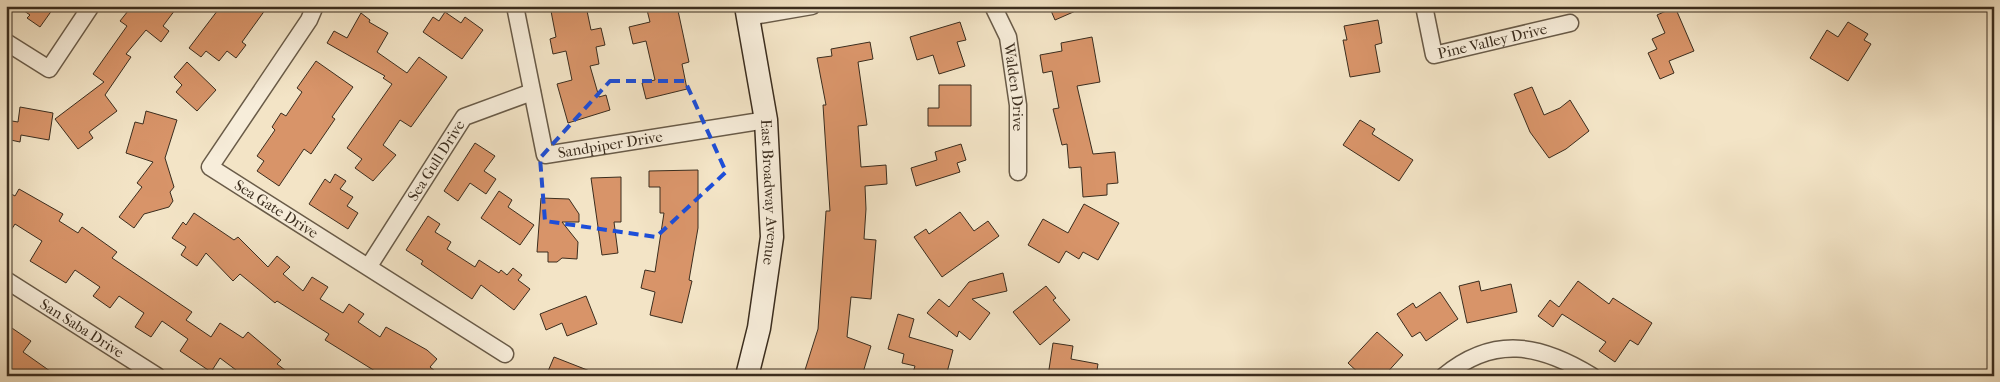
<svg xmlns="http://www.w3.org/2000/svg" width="2000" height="382" viewBox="0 0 2000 382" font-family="'IM FELL French Canon',serif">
<rect width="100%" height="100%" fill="#f3e4c6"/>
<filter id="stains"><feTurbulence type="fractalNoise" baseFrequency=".004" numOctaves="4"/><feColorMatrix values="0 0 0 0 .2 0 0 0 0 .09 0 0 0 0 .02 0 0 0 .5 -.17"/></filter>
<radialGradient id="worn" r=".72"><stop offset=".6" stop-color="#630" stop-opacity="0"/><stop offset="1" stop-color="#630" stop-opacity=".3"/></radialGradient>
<path fill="#d89469" stroke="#3b2d1e" d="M 17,6 L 55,6 L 40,27 L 27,18 L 30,15 Z
M 132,6 L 178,6 L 163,26 L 169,31 L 161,42 L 146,30 L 126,54 L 131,57 L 105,95 L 117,111 L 89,132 L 93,138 L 78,149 L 55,119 L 104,82 L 93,74 L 127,26 L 120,21 Z
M 221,6 L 268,6 L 242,42 L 246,45 L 236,58 L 227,51 L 219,61 L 206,51 L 201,57 L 189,48 Z
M 550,6 L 586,6 L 591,30 L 601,28 L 605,45 L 596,47 L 599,64 L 590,66 L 599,97 L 606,95 L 610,110 L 568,123 L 557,84 L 572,80 L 566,51 L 553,54 L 550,39 L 556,37 Z
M 646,6 L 677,6 L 689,62 L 682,64 L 687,89 L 646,99 L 642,83 L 655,80 L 646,41 L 633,44 L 629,27 L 650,22 Z
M 1049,6 L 1087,6 L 1055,20 Z
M 1675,7 L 1694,51 L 1669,61 L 1674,73 L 1660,79 L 1648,53 L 1657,49 L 1652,39 L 1665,33 L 1657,15 Z
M 445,12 L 461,23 L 465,17 L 483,30 L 462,59 L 423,32 L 433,17 L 439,21 Z
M 361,13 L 370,20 L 369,22 L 388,33 L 377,52 L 407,73 L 419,57 L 447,77 L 411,127 L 400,120 L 383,145 L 396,155 L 373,181 L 355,168 L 362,159 L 347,148 L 392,84 L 383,78 L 385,76 L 327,43 L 334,31 L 347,38 Z
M 1378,20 L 1382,43 L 1375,45 L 1380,72 L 1350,77 L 1343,40 L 1347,40 L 1344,26 Z
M 960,22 L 966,40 L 957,42 L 965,66 L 939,74 L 933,55 L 917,60 L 910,37 Z
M 1848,22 L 1868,34 L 1864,40 L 1871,44 L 1848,81 L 1810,58 L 1827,30 L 1838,37 Z
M 1092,37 L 1100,82 L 1077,86 L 1093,154 L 1115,152 L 1118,183 L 1107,184 L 1107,195 L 1083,197 L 1081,167 L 1069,168 L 1067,144 L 1062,145 L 1053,109 L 1059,108 L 1052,71 L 1043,73 L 1040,55 L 1062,51 L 1061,43 Z
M 870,42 L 873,59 L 858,62 L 867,125 L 858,126 L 861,167 L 886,165 L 887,184 L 865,186 L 866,209 L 864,239 L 876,240 L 871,299 L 851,297 L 847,337 L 871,346 L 862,376 L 823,376 L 805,370 L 818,329 L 826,211 L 830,211 L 823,105 L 826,105 L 817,58 L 832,56 L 831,49 Z
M 316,61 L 353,87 L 332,117 L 335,119 L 311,154 L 304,149 L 279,186 L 257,171 L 264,161 L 257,156 L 275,130 L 272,127 L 281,113 L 286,116 L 302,92 L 297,88 Z
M 187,62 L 216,90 L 197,111 L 176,92 L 182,85 L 174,77 Z
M 939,85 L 971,85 L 971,126 L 928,126 L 928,108 L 939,108 Z
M 1532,87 L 1544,115 L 1560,108 L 1570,100 L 1589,131 L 1566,149 L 1549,158 L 1530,132 L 1514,94 Z
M 20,107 L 53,113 L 49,140 L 21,135 L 20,142 L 6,139 L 6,120 L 18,122 Z
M 146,111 L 177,120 L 165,158 L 174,187 L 170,192 L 173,201 L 169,207 L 144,214 L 134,228 L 119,217 L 142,187 L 137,183 L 153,162 L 126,153 L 135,122 L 143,124 Z
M 1360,120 L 1375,129 L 1372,134 L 1413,160 L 1399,181 L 1343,145 Z
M 475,143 L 495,156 L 484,171 L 496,179 L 486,194 L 470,183 L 458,201 L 444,191 Z
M 961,144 L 966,160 L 957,163 L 960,172 L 916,186 L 911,168 L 937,160 L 935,152 Z
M 698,170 L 698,228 L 689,280 L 692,281 L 682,323 L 650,315 L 655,292 L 641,288 L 645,270 L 655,272 L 664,213 L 660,213 L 660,187 L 649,187 L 649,171 Z
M 335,174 L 346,181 L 340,189 L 353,197 L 347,206 L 358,213 L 348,229 L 309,204 L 325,179 L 330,183 Z
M 621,177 L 621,222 L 614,222 L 618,253 L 602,255 L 591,178 Z
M 19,189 L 63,214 L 59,221 L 78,233 L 82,227 L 117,252 L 112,258 L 192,312 L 186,320 L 211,337 L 220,323 L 243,338 L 248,332 L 281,360 L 277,364 L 293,376 L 244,376 L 220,358 L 211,372 L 180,351 L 188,339 L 162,321 L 151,337 L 135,327 L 144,313 L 119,296 L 110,308 L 93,296 L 100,287 L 75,270 L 66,283 L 30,261 L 42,241 L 15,224 L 6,238 L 6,191 L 15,196 Z
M 499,191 L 512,200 L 508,207 L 534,225 L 520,245 L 481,218 Z
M 541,198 L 569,199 L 579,214 L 579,222 L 562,222 L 578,242 L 577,259 L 562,258 L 557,262 L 548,262 L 548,252 L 537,252 Z
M 1084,204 L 1119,223 L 1098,260 L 1083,252 L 1079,259 L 1066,251 L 1059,263 L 1028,245 L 1043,219 L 1068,233 Z
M 960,212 L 974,231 L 988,221 L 999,236 L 942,277 L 914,237 L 926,229 L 929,234 Z
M 194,213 L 234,240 L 238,237 L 268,267 L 277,256 L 290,267 L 283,274 L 303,291 L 312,277 L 328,287 L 320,299 L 343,313 L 349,304 L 364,314 L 358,322 L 380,337 L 386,327 L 427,350 L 437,359 L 430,367 L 441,376 L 383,376 L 325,340 L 329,334 L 277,301 L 275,303 L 240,274 L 233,281 L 206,253 L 197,266 L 181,255 L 186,247 L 172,238 L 183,222 L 186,225 Z
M 428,216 L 440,224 L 435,232 L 451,242 L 447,249 L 475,267 L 479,260 L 499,273 L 501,270 L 507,275 L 513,268 L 522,275 L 518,280 L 530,289 L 514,310 L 481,285 L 472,299 L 421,264 L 423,261 L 406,250 Z
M 1003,273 L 1007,291 L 972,299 L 990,313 L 970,340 L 959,331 L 957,337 L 927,313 L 939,299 L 949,307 L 969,282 Z
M 1479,281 L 1481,291 L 1511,284 L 1517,312 L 1467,323 L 1459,286 Z
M 1578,281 L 1609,304 L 1613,298 L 1652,323 L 1638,345 L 1630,340 L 1615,362 L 1599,351 L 1606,342 L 1562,314 L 1553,327 L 1538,316 L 1550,300 L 1559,307 Z
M 1046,286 L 1056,298 L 1053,300 L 1070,320 L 1040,345 L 1013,312 Z
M 1440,292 L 1458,319 L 1426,341 L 1420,332 L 1412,337 L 1397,314 L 1413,303 L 1416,308 Z
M 586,296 L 597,324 L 567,336 L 562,323 L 546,330 L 540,314 Z
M 898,314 L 914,319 L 909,337 L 953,350 L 946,376 L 912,376 L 915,366 L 902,363 L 904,354 L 888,349 Z
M 6,324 L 31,341 L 23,352 L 57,376 L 6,376 Z
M 1377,332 L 1403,355 L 1384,376 L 1362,376 L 1348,363 Z
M 1053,343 L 1073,346 L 1071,359 L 1098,364 L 1096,376 L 1048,376 Z
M 554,357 L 600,375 L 599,376 L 546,376 Z"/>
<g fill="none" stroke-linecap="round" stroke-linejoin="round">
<g stroke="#695b48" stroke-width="19">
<g id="street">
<path id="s1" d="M 315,6 L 309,20 L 210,167 L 505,354"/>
<path id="s2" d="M 515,6 L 545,155 L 766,120"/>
<path id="s3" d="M 993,6 L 1008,37 L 1018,105 L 1018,172"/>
<path id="s4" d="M 1424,6 L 1434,55 L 1570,23"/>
<path d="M 748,17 L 812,6"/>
<path d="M 6,42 L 49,69 L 91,6"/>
<path id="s5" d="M 369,266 L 464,117 L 532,92"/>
<path id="s6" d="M 6,280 L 157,376"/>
<path d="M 1444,376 C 1494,335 1540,344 1592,376"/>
</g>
</g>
<g stroke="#3b2d1e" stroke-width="25">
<g id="secondary">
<path id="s7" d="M 746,6 L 766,120 L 772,237 L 759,328 L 747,376"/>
</g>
</g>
<use href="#street" stroke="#f7edda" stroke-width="16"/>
<use href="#secondary" stroke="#f7edda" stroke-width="22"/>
</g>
<path fill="none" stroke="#1d4ed8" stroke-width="4" stroke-dasharray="10 6" stroke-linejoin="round" d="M 610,81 L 685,81 L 726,172 L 656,237 L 545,221 L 540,158 Z"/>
<g text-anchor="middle" stroke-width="5" stroke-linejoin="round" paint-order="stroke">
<g font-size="15" fill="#3b2d1e" stroke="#f7edda">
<text dy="5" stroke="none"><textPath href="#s4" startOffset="110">Pine Valley Drive</textPath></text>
<text dy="5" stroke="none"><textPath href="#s3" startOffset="85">Walden Drive</textPath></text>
<text dy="5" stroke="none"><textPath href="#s2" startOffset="218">Sandpiper Drive</textPath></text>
<text dy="5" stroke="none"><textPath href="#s5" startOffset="125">Sea Gull Drive</textPath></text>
<text dy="5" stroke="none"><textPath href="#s7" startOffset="188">East Broadway Avenue</textPath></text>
<text dy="5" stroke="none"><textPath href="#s1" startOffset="271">Sea Gate Drive</textPath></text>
<text dy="5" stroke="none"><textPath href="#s6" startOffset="90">San Saba Drive</textPath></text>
</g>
</g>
<rect width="2000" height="382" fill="none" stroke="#f3e4c6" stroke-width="25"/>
<rect x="8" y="8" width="1985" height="367" fill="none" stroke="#3b2d1e" stroke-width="2.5"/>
<rect x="12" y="12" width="1975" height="357" fill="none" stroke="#3b2d1e"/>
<rect width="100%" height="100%" filter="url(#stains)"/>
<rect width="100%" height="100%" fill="url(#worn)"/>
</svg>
